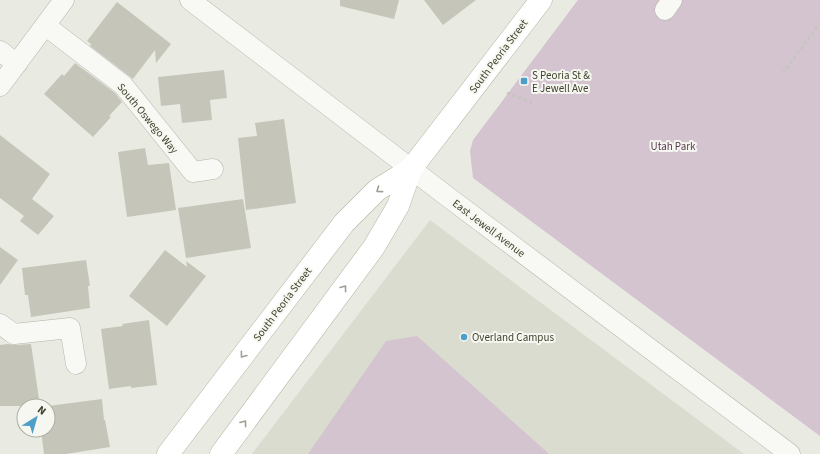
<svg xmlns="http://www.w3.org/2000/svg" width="820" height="454" viewBox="0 0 820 454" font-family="'Source Sans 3',sans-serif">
<rect width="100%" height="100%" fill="#e9eae2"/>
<path fill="#dadcd0" d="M 430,220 L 744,454 L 252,454 Z"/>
<path fill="#d3c4d0" d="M 578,0 L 820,0 L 820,436 L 473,178 L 470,151 L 473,140 Z
M 417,336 L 548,453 L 548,454 L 308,454 L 386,341 Z"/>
<path fill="#c5c6b9" d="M 340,0 L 399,0 L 394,19 L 340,6 Z
M 424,0 L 476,0 L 443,25 Z
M 117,2 L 171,44 L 156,63 L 155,50 L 133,79 L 90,46 L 91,44 L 87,41 Z
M 75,63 L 115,93 L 122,102 L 109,116 L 111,117 L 93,137 L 44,94 L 62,74 L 64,76 Z
M 224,70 L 227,98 L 210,100 L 212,120 L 182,123 L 180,104 L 161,106 L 158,77 Z
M 284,119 L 296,203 L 246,210 L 238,138 L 257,136 L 255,123 Z
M 0,135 L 50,174 L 32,199 L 54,216 L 38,235 L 20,221 L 24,216 L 0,198 Z
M 145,148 L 148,165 L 169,163 L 176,210 L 127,217 L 118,152 Z
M 243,199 L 251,248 L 186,258 L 178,208 Z
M 0,247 L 18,260 L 0,285 Z
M 165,250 L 187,267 L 186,261 L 206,276 L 167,326 L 129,296 Z
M 86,260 L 90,286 L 88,286 L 90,308 L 31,317 L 28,295 L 25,295 L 22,268 Z
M 149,320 L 157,385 L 131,388 L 131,386 L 109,389 L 101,329 L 123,326 L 122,324 Z
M 8,344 L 15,345 L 31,344 L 40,406 L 0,406 L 0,345 Z
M 102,399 L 104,420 L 105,420 L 110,447 L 66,454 L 44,454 L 41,430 L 48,430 L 48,406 Z"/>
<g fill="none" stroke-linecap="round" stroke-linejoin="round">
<g stroke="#b2b4a7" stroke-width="21">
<path id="minor" d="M 190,0 L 448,197 L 790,454
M 665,10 L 672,0
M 46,26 L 123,85 L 193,172 L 213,169
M 0,51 L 17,64
M 0,86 L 64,0
M 0,324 L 14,334 L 70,328 L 76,364"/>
</g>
<g stroke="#b3b5a2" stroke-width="23">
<path id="major" d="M 168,454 L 344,223 L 377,190 L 411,169
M 221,454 L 374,247 L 398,206 L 411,169 L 541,0"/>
</g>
<path stroke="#c4c5bc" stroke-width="2.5" stroke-dasharray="3 3" stroke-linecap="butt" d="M 783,73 L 820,23
M 507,93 L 535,104"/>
<use href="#minor" stroke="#f8f8f5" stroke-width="20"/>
<use href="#major" stroke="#fff" stroke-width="22"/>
</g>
<defs><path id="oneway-chevron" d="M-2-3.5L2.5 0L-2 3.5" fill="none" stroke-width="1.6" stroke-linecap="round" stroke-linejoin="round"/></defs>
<g stroke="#9ea095">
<use href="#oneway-chevron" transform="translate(379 190) rotate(144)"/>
<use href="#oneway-chevron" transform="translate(344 288) rotate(-53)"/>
<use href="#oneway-chevron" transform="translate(243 355) rotate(127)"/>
<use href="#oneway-chevron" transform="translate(244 423) rotate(-53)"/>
</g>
<g fill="#4e9fc8" stroke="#f7f7f2" stroke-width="1.5">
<rect x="520" y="77" width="8" height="8" rx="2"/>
<circle cx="464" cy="337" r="4"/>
</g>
<g text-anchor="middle" stroke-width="4" stroke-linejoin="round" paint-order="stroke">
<g font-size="11" fill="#3e412b" stroke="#f7f7f2">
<text transform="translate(498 56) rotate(-53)" y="4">South Peoria Street</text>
<text transform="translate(148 118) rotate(50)" y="4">South Oswego Way</text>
<text transform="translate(489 228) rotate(37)" y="4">East Jewell Avenue</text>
<text transform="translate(282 304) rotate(-53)" y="4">South Peoria Street</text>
</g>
<g font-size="11" fill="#3e412b" stroke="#f7f7f2" text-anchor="start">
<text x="532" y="79">S Peoria St &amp;<tspan x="532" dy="13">E Jewell Ave</tspan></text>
<text x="472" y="341">Overland Campus</text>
</g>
<g font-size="11" fill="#5c3951" stroke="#f7f7f2">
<text x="673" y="150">Utah Park</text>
</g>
</g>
<g transform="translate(36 418) rotate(37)"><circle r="19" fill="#f7f7f2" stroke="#adaea2"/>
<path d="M0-3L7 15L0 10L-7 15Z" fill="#4e9fc8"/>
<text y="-6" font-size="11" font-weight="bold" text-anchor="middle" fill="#3e412b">N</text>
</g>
</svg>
